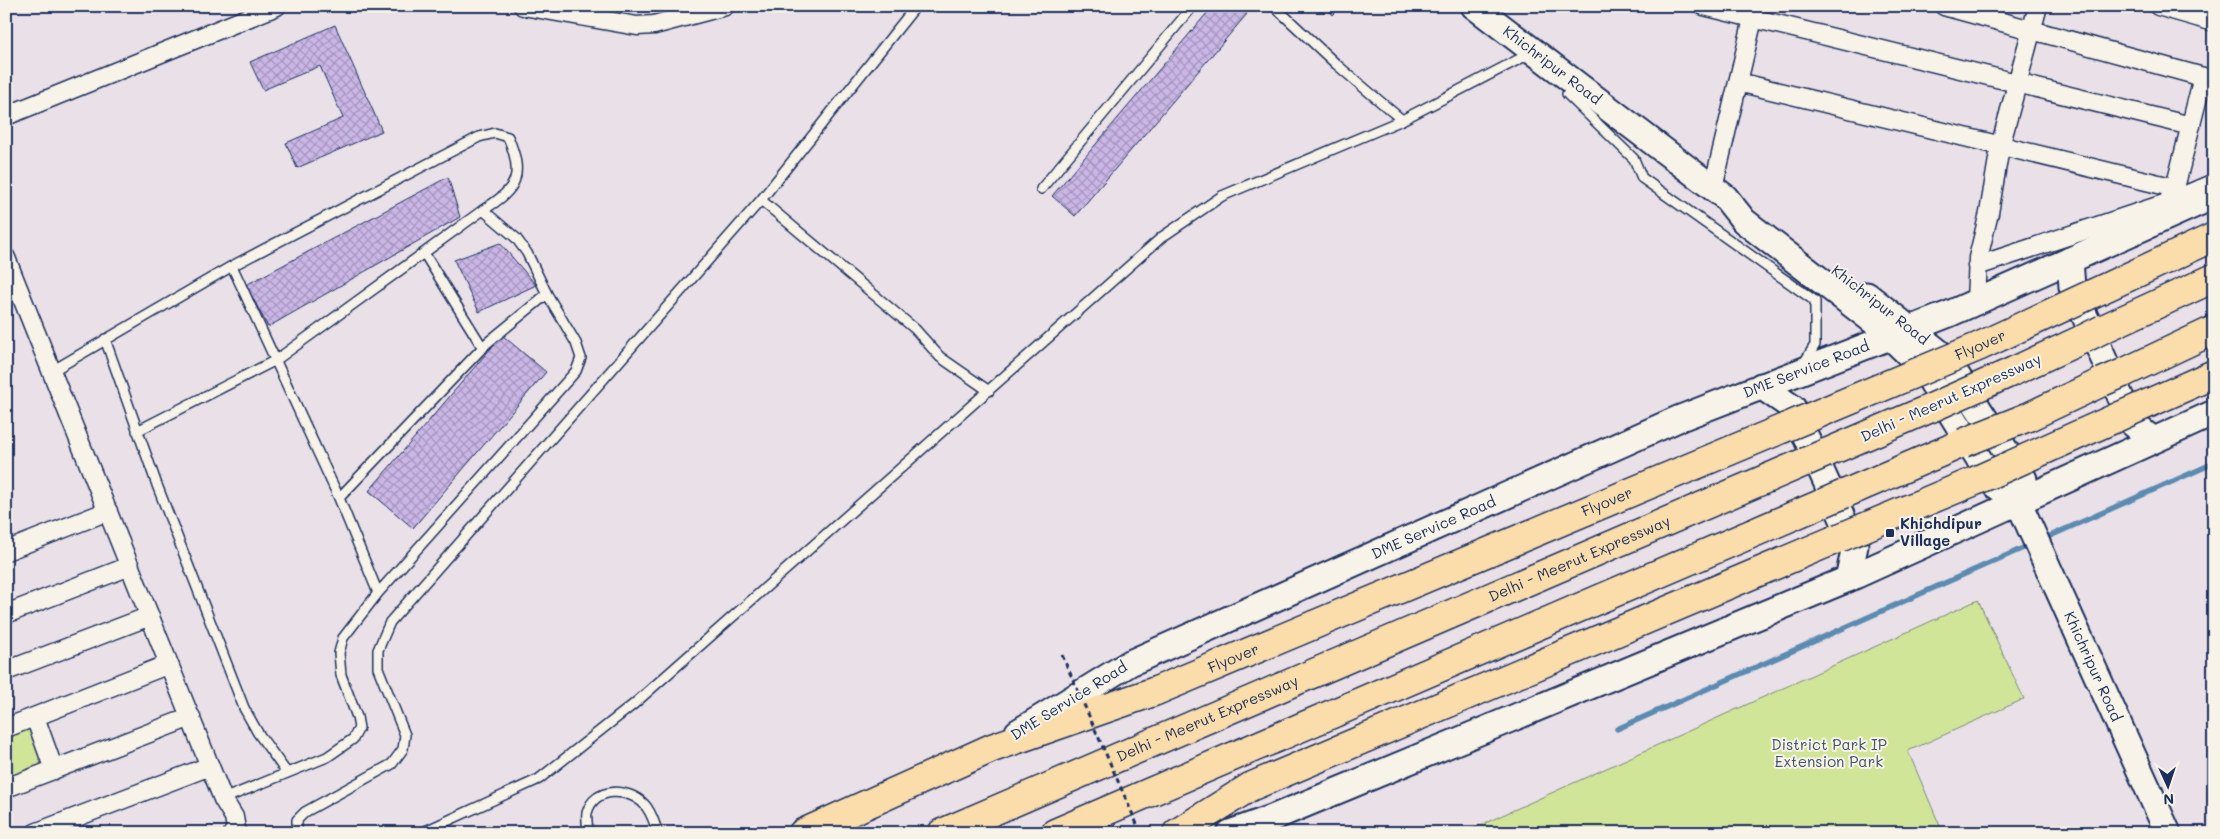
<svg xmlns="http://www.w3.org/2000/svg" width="2220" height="839" viewBox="0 0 2220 839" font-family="Mali,sans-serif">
<defs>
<pattern id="building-cross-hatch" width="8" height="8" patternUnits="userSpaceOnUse" patternTransform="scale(1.25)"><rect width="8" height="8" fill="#cbb7e7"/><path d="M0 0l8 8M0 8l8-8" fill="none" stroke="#a495be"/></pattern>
</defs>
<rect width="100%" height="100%" fill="#eae1e8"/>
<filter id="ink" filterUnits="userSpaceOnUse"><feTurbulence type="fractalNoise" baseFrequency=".02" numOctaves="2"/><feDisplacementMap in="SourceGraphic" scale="10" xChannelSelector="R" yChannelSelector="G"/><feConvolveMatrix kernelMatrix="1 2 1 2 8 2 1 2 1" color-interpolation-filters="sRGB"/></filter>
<g filter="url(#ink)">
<path fill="#d1e599" stroke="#768a7c" d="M 1978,600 L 2024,699 L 1908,751 L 1943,833 L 1463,833 Z
M 31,722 L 49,768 L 6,785 L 6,731 Z"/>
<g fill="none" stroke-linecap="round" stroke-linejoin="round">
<path stroke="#5c8bb1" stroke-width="5.5" d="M 2041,540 L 2214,463
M 1617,729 L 2030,545"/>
</g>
<path fill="url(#building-cross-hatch)" stroke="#1b2f5e" d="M 1213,6 L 1238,6 L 1247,14 L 1075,216 L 1052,196 Z
M 1324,6 L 1342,6 L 1333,15 Z
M 335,25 L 382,131 L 297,168 L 286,143 L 343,118 L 320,66 L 263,90 L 250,62 Z
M 448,177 L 460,217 L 268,327 L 246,285 Z
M 500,243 L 536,285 L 479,312 L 454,260 Z
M 502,335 L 546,372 L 413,528 L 369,491 Z"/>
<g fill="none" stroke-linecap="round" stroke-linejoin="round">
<g stroke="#1b2f5e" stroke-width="12">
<path id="lane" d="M 1274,6 L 1336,64 L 1402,120
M 1567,94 L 1634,159 L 1642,178 L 1815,301 L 1815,345 L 1804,363
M 1041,189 L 1193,6
M 761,200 L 915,329 L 940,357 L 989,391
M 424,253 L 483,348
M 105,339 L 157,485 L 244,708 L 258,733 L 287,773
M 52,371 L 232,266
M 137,431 L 276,360 L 483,210
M 339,498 L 487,343 L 547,294
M 223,799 L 327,757 L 353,739 L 359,728 L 357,717 L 341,675 L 339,653 L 343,638 L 378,593 L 576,371 L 581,358 L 576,343 L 547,294 L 527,253 L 516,238 L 483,210 C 518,189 524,175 508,137 L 495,133 L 479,137 L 232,266 L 339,498 L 378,593
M 297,833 L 297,820 L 305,812 L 392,764 L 403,749 L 405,735 L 378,668 L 378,650 L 390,622 L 761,200 L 916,6
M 421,833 L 539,779 L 634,704 L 1162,237 L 1222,196 L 1402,120 L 1531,53
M 588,833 C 588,827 586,819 587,813 C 594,786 629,788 644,804 C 652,812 654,823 658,833"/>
</g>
<g stroke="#1b2f5e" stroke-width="21">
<path id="street" d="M 523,6 L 637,26 L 654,25 L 725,6
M 1704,6 L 2191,126
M 1944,6 L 2214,80
M 2158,6 L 2214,22
M 1738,82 L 2175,188
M 6,116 L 277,6
M 1713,188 L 1756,6
M 2170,197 L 2175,188 L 2203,77
M 6,258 L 223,799 L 234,817 L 236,829 L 233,833
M 1977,266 L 2167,203 L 2214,183
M 1976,301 L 1978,258 L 1989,213 L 2000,147 L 2038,6
M 6,551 L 108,511
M 6,614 L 130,566
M 6,671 L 150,616
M 35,717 L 54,770
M 6,728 L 169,664
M 6,788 L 191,717
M 35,833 L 210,766"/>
</g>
<g stroke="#1b2f5e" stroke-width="29">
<g id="secondary">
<path id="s1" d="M 1474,6 L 1713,188 L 1725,197 L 1744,221 L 1877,324 L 1923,368 L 1995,485 L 2018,501 L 2168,833"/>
<path d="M 2070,260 L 2072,287 L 2132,423 L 2153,440"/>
<path d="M 1867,295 L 1945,357 L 2024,479 L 2023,491 L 2018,501"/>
<path d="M 1761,386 L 1793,408 L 1855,546 L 1848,579"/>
<path id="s2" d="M 1018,732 L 1130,663 L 1678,419 L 1949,314 L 2214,196"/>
<path d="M 1230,833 L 1272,818 L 1848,579 L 2214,413"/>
</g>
</g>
<g stroke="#1b2f5e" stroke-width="31">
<g id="highway">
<path d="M 2103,329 L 2214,278"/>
<path d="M 2014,371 L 2083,339"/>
<path d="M 2123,373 L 2214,330"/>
<path d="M 2028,417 L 2102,382"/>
<path d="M 1826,453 L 1931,408"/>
<path d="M 1844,494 L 1963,443"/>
<path d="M 803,833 L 992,748 L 1156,691"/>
<path id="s3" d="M 942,833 L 1805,462"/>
<path d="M 1055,833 L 1823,503"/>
<path d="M 1177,833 L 1250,787 L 1839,538"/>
</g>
</g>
<use href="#lane" stroke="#f7f3e8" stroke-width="9"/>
<use href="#street" stroke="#f7f3e8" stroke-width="18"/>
<use href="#secondary" stroke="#f7f3e8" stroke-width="25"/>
<use href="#highway" stroke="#fbddab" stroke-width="28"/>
<g stroke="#1b2f5e" stroke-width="31" stroke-linecap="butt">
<g id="highway-bridge">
<path d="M 2083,339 L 2103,329"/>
<path d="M 2102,382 L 2123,373"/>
<path d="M 1931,408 L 2014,371"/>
<path d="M 1963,443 L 2028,417"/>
<path d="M 1805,462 L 1826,453"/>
<path d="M 1823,503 L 1844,494"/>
<path d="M 1839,538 L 1975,481 L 2214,374"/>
<path id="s4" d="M 1156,691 L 1980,346 L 2214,237"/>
</g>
</g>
<path stroke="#1b2f5e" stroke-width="3" stroke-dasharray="5 4" stroke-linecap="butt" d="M 1062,655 L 1141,833"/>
<use href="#highway-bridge" stroke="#fbddab" stroke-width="28"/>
</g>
</g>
<rect fill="#1b2f5e" stroke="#f7f3e8" stroke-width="2" x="1885" y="528" width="10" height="10" rx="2.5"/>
<g text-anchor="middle" stroke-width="4" stroke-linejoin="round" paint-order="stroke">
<g font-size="15" fill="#1b2f5e" stroke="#f7f3e8">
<text dy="5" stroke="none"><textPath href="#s1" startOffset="98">Khichripur Road</textPath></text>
<text transform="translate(1880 305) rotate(38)" y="5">Khichripur Road</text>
<text dy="5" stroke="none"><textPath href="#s4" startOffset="894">Flyover</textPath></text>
<text dy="5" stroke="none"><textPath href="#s2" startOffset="869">DME Service Road</textPath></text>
<text transform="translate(1951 398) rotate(-24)" y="5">Delhi - Meerut Expressway</text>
<text dy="5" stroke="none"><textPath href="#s4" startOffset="489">Flyover</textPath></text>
<text dy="5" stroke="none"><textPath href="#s2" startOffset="464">DME Service Road</textPath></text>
<text dy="5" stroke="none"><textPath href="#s3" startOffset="694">Delhi - Meerut Expressway</textPath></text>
<text dy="5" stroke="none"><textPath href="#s4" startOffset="84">Flyover</textPath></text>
<text dy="5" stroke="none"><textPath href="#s1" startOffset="925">Khichripur Road</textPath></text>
<text transform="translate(1069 701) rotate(-32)" y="5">DME Service Road</text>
<text dy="5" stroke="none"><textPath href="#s3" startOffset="289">Delhi - Meerut Expressway</textPath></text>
</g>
<g font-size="15" font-weight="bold" fill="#1b2f5e" stroke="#f7f3e8" text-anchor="start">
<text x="1900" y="529">Khichdipur<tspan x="1900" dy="17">Village</tspan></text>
</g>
<g font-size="15" fill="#3f536a" stroke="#f7f3e8">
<text x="1829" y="750">District Park IP<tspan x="1829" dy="17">Extension Park</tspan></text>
</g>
</g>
<rect width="2220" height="839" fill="none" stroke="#f7f3e8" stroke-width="25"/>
<rect x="12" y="12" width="2195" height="814" fill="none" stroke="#1b2f5e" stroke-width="2" filter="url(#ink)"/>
<g transform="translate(2168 786) rotate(177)" stroke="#f7f3e8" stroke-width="4" paint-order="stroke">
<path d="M0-4L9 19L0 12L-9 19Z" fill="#1b2f5e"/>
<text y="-8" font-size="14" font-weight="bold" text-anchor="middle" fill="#1b2f5e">N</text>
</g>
</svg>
